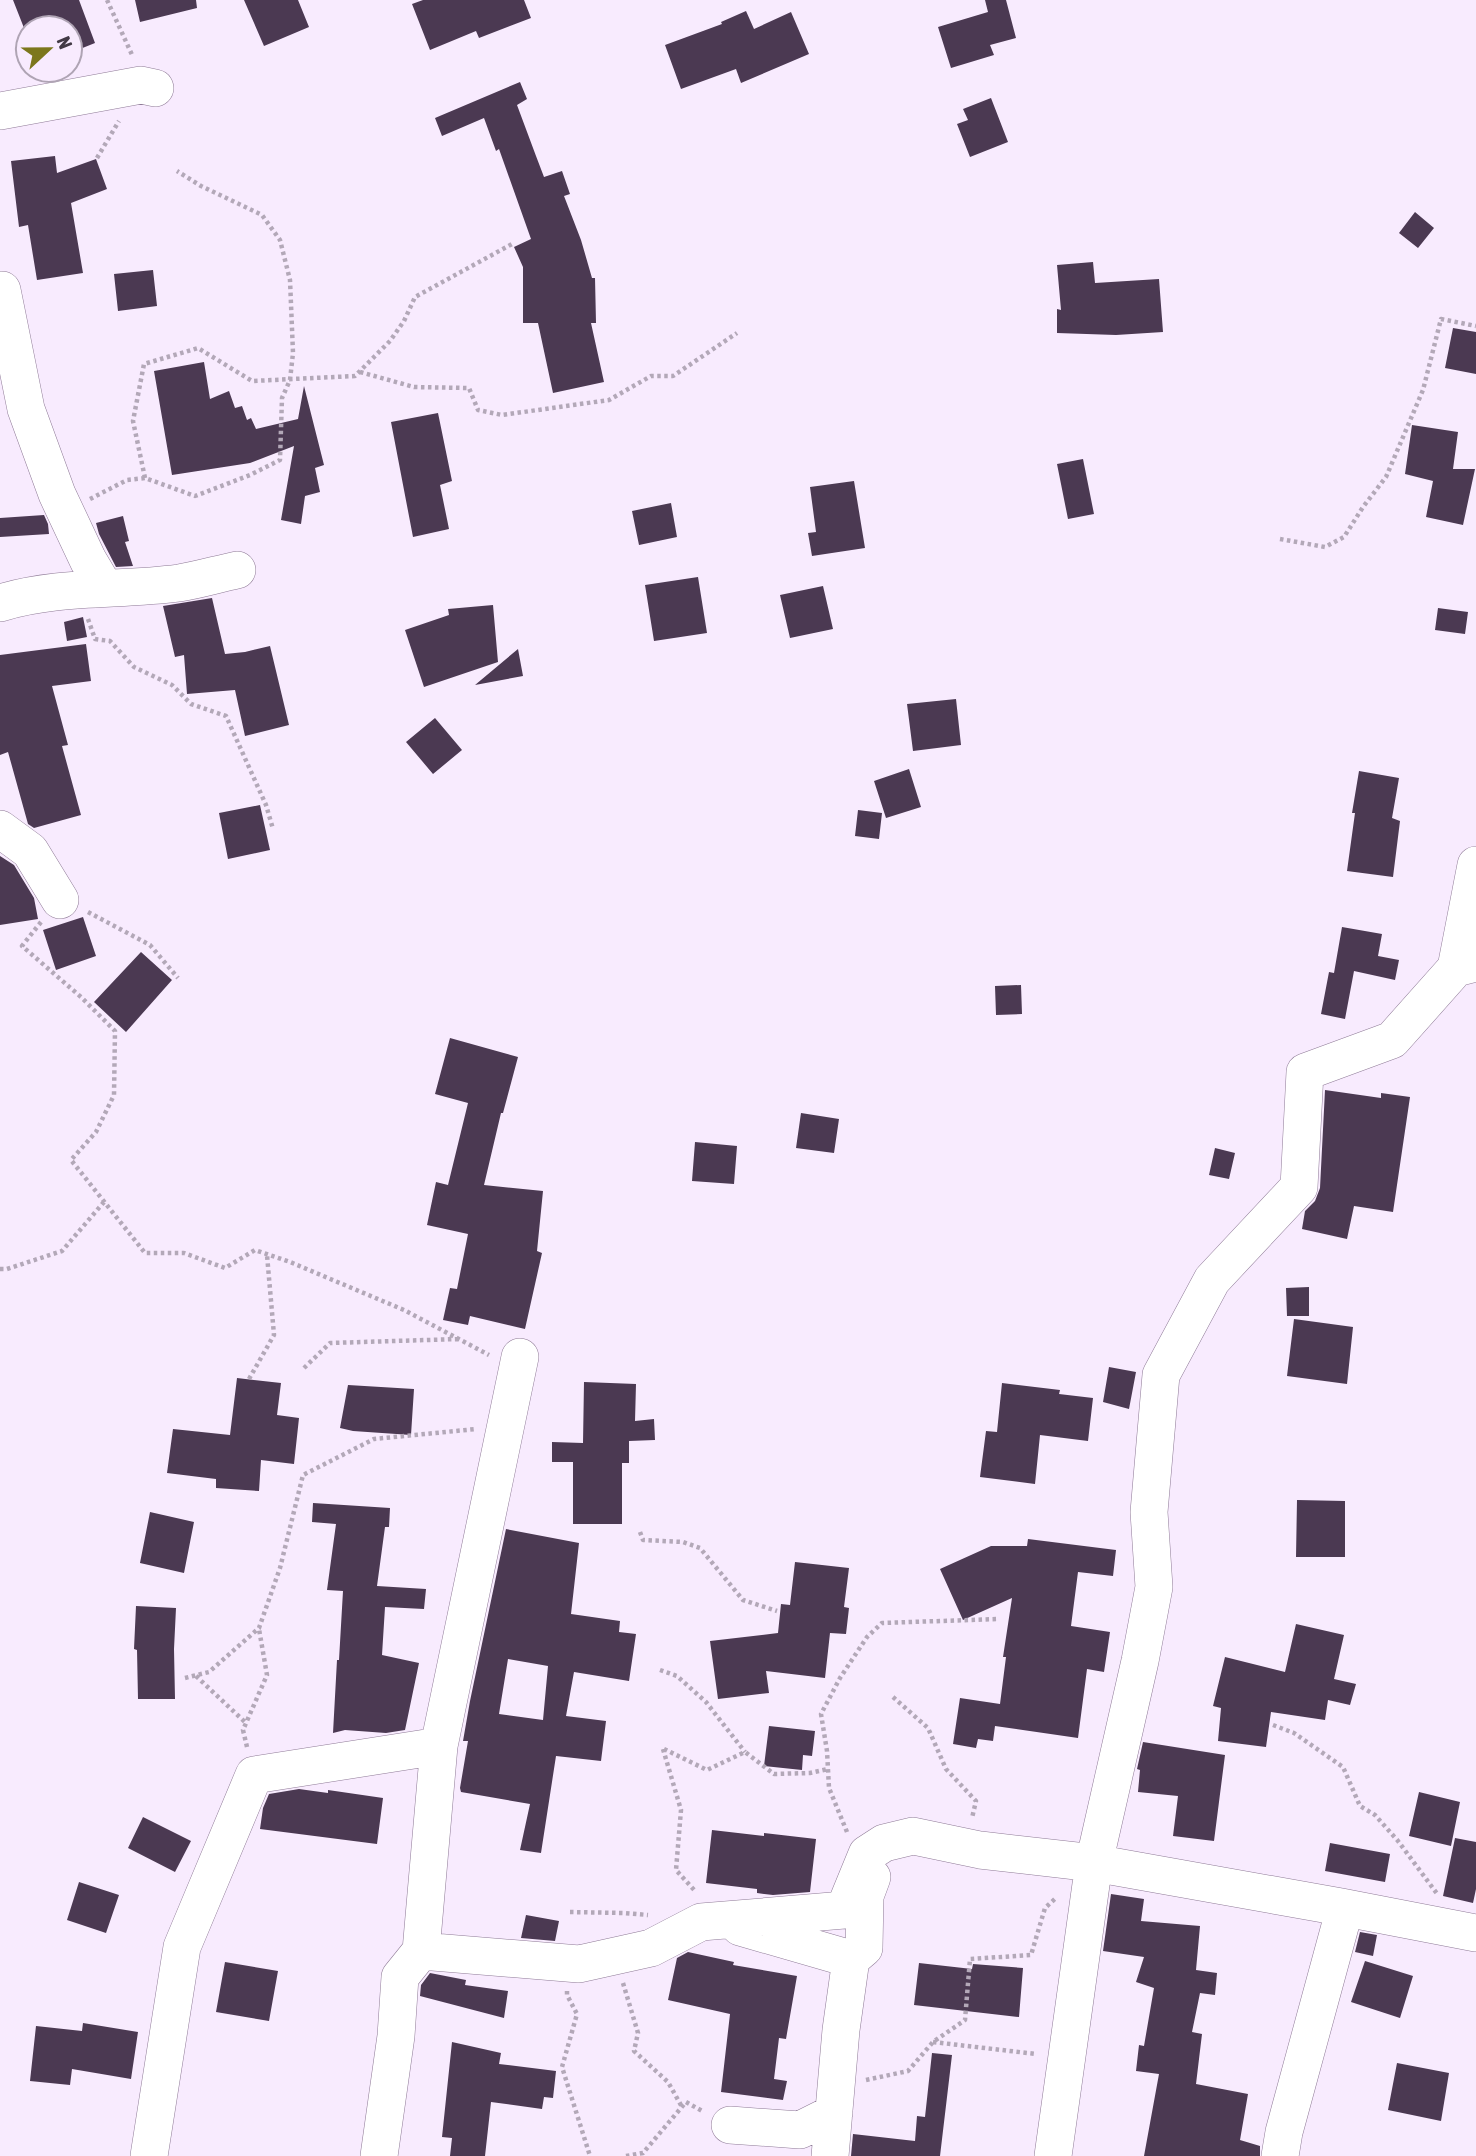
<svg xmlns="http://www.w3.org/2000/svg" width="1476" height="2156" viewBox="0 0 1476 2156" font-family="'Asap Condensed',sans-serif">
<rect width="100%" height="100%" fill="#f8ebfe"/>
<path fill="#4b3952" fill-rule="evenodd" d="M 13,0 L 79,0 L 95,43 L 70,53 L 70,28 L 24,28 Z
M 135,0 L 196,0 L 197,8 L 140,22 Z
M 244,0 L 298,0 L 309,27 L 264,46 Z
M 423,0 L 524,0 L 531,18 L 479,38 L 476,31 L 430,50 L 412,4 Z
M 985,0 L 1006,0 L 1016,38 L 990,45 L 994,55 L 951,68 L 938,27 L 988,12 Z
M 746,11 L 754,29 L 791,12 L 809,54 L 741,83 L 736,69 L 681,89 L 665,45 L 722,24 L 721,22 Z
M 520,82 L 527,99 L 517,105 L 536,156 L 544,177 L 562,171 L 570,194 L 564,196 L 581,240 L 592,278 L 595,278 L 596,323 L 591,323 L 604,382 L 553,393 L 538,323 L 523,323 L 523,267 L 514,247 L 531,239 L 499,149 L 496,151 L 484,118 L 442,136 L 435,118 Z
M 991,98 L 1008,142 L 970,157 L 957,124 L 968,120 L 963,109 Z
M 55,156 L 57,173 L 96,159 L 107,189 L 71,203 L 83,273 L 37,280 L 28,225 L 19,227 L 11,161 Z
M 1415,212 L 1434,228 L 1418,248 L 1399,233 Z
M 1093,262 L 1095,283 L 1159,279 L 1163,332 L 1116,335 L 1057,333 L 1057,309 L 1061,310 L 1057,265 Z
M 153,270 L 157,306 L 118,311 L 114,274 Z
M 1453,328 L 1476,332 L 1476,374 L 1445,368 Z
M 204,362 L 210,399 L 229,391 L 235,408 L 242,406 L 247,420 L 251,418 L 256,429 L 298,419 L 304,386 L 324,465 L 315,468 L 320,492 L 305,496 L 301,524 L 281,520 L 294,446 L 250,463 L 172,475 L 154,371 Z
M 438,413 L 452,481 L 440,485 L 449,529 L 413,537 L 391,422 Z
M 1412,425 L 1458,432 L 1453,469 L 1475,469 L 1463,525 L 1426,517 L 1433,481 L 1405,474 Z
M 1083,459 L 1094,514 L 1068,519 L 1057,464 Z
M 854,481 L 865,548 L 812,556 L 808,533 L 816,532 L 810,487 Z
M 671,503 L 677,537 L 639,545 L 632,511 Z
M 44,515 L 48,524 L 49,534 L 0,537 L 0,518 Z
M 123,516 L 129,541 L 125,542 L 133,566 L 116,567 L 99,534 L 96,523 Z
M 698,577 L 707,633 L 654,641 L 645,585 Z
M 823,586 L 833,629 L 790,638 L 780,595 Z
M 212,598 L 225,654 L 245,652 L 270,646 L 289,725 L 245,736 L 235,690 L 187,694 L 184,655 L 175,657 L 163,606 Z
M 493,605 L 498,662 L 424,687 L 405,630 L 449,615 L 448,609 Z
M 1438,608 L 1468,612 L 1465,634 L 1435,630 Z
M 83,617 L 87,637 L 67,641 L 64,622 Z
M 86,644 L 91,681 L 52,686 L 68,745 L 62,746 L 81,815 L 34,828 L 28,824 L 8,752 L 0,755 L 0,655 Z
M 518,649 L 523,676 L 475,685 Z
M 956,699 L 961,745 L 913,751 L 907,704 Z
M 435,718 L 462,750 L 433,774 L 406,742 Z
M 909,769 L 921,807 L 886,818 L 874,781 Z
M 1359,771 L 1399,778 L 1392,818 L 1400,821 L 1393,877 L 1347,871 L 1355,813 L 1352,813 Z
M 260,805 L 270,850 L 228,859 L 219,813 Z
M 858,810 L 882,813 L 879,839 L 855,836 Z
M 0,856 L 14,865 L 34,898 L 38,919 L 0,925 Z
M 83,917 L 96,956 L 56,970 L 43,930 Z
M 1342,927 L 1382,934 L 1378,956 L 1399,960 L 1395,980 L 1354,971 L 1345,1019 L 1321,1014 L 1329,972 L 1334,973 Z
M 141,952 L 172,980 L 126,1032 L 94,1002 Z
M 1021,985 L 1022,1014 L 996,1015 L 995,986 Z
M 450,1038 L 518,1057 L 503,1113 L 501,1113 L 484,1185 L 543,1191 L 537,1251 L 542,1253 L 525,1329 L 470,1316 L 468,1325 L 443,1320 L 450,1288 L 457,1289 L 468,1234 L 427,1225 L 436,1182 L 448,1185 L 468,1103 L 435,1094 Z
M 1325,1090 L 1381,1098 L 1381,1093 L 1410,1097 L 1393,1212 L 1354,1206 L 1347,1239 L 1302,1229 L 1305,1211 L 1315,1201 L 1320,1188 Z
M 801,1113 L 839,1119 L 834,1153 L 796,1148 Z
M 695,1142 L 737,1146 L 734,1184 L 692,1181 Z
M 1215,1148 L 1235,1153 L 1229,1179 L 1209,1175 Z
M 1309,1287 L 1309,1316 L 1287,1316 L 1286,1288 Z
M 1294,1319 L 1353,1327 L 1347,1384 L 1287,1376 Z
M 1109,1367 L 1136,1372 L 1129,1409 L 1103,1402 Z
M 237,1378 L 281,1383 L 277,1415 L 299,1418 L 294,1464 L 261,1460 L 259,1491 L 216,1488 L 216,1479 L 167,1473 L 173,1429 L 230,1435 Z
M 584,1382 L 636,1384 L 635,1421 L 654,1419 L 655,1440 L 629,1441 L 629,1463 L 622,1463 L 622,1524 L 573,1524 L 573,1462 L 552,1462 L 552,1442 L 583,1443 Z
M 1002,1383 L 1060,1390 L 1059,1394 L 1093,1398 L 1088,1441 L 1040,1435 L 1035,1484 L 980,1477 L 986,1431 L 997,1432 Z
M 348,1385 L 414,1389 L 411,1435 L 353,1431 L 340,1428 Z
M 1297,1500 L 1345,1501 L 1345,1557 L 1296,1557 Z
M 313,1503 L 390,1508 L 389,1527 L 385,1527 L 377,1586 L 426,1589 L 424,1609 L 385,1607 L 382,1655 L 419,1663 L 405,1730 L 386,1733 L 345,1730 L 333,1733 L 337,1660 L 339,1660 L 343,1591 L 327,1590 L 336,1524 L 312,1522 Z
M 150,1512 L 194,1522 L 184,1573 L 140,1563 Z
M 506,1529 L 579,1543 L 571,1614 L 620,1621 L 619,1632 L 636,1634 L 629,1681 L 574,1672 L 566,1716 L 606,1721 L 601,1761 L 556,1756 L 541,1853 L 520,1850 L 530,1804 L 461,1792 L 460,1788 L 468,1741 L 463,1741 L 470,1701 ZM 508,1659 L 548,1666 L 543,1720 L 499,1714 Z
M 1028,1539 L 1116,1550 L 1113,1576 L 1078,1572 L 1071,1626 L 1110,1632 L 1104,1672 L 1087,1669 L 1078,1738 L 995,1726 L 993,1741 L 978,1739 L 976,1748 L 953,1744 L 960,1698 L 1000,1704 L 1006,1657 L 1003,1657 L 1012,1598 L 963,1620 L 940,1569 L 991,1546 L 1027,1546 Z
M 795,1562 L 849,1568 L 844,1607 L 849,1608 L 846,1634 L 830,1633 L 825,1678 L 766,1671 L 769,1693 L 718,1699 L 710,1641 L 778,1633 L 781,1604 L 790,1605 Z
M 136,1606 L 176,1608 L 174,1649 L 175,1699 L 138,1699 L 137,1650 L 134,1649 Z
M 1296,1624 L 1344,1635 L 1334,1679 L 1356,1684 L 1350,1705 L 1328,1700 L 1325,1720 L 1271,1712 L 1266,1747 L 1218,1741 L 1221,1708 L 1213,1706 L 1225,1657 L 1285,1672 Z
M 769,1726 L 815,1731 L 812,1756 L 803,1755 L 802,1770 L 764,1766 Z
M 1143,1742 L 1225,1755 L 1214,1841 L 1173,1836 L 1178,1796 L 1138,1792 L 1140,1770 L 1137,1769 Z
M 299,1789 L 328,1793 L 328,1790 L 383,1798 L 377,1844 L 260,1829 L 263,1808 L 269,1794 Z
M 1419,1792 L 1460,1802 L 1451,1846 L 1409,1836 Z
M 143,1817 L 191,1841 L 175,1872 L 128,1848 Z
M 712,1830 L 764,1836 L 764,1833 L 816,1839 L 810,1892 L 773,1895 L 757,1893 L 757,1889 L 706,1883 Z
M 1455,1838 L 1476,1842 L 1476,1889 L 1473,1903 L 1443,1896 Z
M 1330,1843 L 1390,1854 L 1385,1882 L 1325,1871 Z
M 79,1882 L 119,1895 L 106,1933 L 67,1920 Z
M 1111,1894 L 1144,1899 L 1141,1921 L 1200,1926 L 1196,1970 L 1217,1973 L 1215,1995 L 1200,1993 L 1192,2032 L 1202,2034 L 1196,2084 L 1248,2094 L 1240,2140 L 1260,2146 L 1260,2156 L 1144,2156 L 1159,2074 L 1136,2071 L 1139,2045 L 1144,2046 L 1154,1988 L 1136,1982 L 1144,1957 L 1103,1951 Z
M 526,1915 L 559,1921 L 555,1941 L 521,1938 Z
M 1360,1932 L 1377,1935 L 1373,1956 L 1355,1952 Z
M 688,1952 L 734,1962 L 733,1965 L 797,1976 L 786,2039 L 779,2038 L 774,2079 L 787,2081 L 783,2100 L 721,2092 L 730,2014 L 668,2000 L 677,1958 Z
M 1365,1961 L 1413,1976 L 1400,2018 L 1351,2002 Z
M 225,1962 L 278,1971 L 269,2021 L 216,2012 Z
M 919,1963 L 972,1969 L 973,1964 L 1023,1968 L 1019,2017 L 914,2005 Z
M 430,1973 L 466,1980 L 465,1985 L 508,1991 L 504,2018 L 420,1996 L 421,1985 Z
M 83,2023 L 138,2032 L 131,2079 L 72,2069 L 70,2085 L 30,2081 L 36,2026 L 82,2031 Z
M 452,2042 L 501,2053 L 499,2064 L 556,2071 L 553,2098 L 544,2097 L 542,2109 L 491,2102 L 485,2156 L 450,2156 L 452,2138 L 442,2137 Z
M 932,2053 L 952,2055 L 940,2156 L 851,2156 L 853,2134 L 915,2141 L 917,2116 L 925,2117 Z
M 1397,2063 L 1449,2073 L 1441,2121 L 1388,2110 Z"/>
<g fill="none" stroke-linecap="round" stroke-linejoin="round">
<g stroke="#8f7b97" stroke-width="38">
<path id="minor" d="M 0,111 L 141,85 L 155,88
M 2,290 L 26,409 L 57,494 L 88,560 L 104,587
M 0,603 C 59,585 119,591 179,583 C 198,580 218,574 237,570
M 0,829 L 30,851 L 60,900
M 1456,968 L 1476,865
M 439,1746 L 520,1357
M 740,1927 L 851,1959 L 841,2030 L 830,2156
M 851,1959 L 864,1948 L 865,1896 L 872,1877
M 730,2125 L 800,2130 L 834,2113
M 149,2156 L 182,1947 L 254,1775 L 439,1746 L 421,1951 L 579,1964 L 651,1948 L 701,1922 L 844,1910 L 867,1854 L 884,1843 L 913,1836 L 980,1850 L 1094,1863 L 1140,1661 L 1154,1587 L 1149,1512 L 1161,1375 L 1212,1280 L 1299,1187 L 1305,1072 L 1392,1040 L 1456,968 L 1476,963
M 379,2156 L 396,2036 L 400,1977 L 421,1951
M 1053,2156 L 1094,1863 L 1341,1907 L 1476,1933
M 1280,2156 L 1284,2132 L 1345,1908"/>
</g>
<path stroke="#b3a8b8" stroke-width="4.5" stroke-dasharray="3.5 3.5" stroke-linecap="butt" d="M 107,0 L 133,57
M 97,158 L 119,121
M 360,372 L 414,387 L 469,388 L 478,410 L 502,415 L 609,400 L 651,376 L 673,376 L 737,333
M 145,478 L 133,421 L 144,364 L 198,348 L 252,381 L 355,376 L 390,341 L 404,321 L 415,297 L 512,244
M 90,499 L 127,480 L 145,478 L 195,496 L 250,475 L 280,460 L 282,398 L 290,380 L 293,353 L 290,280 L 280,240 L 262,215 L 201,186 L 177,171
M 1280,539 L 1325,547 L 1344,537 L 1363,507 L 1386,477 L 1423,390 L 1441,319 L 1476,326
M 88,619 L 95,639 L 110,641 L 134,667 L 172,685 L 191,704 L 226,716 L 266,805 L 273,829
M 88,912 L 150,945 L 178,978
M 41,922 L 22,946 L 81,997 L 115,1031 L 114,1095 L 96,1132 L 71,1160 L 145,1253 L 184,1253 L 225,1268 L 255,1250 L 290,1262 L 404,1310 L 489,1355
M 0,1269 L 7,1269 L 62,1251 L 104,1202
M 304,1368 L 330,1343 L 459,1339
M 249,1379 L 274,1335 L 267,1255
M 640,1532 L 643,1540 L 683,1542 L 700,1548 L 743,1600 L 777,1611
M 660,1670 L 677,1676 L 706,1702 L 745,1752
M 196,1676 L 246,1723
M 185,1678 L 209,1672 L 259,1628 L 280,1568 L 303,1475 L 374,1439 L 476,1429
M 893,1697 L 928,1728 L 946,1769 L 976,1801 L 972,1818
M 1273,1725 L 1294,1733 L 1343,1767 L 1360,1806 L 1375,1815 L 1398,1841 L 1438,1895
M 247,1747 L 243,1730 L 267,1675 L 259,1629
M 663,1749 L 681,1810 L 676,1870 L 696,1892
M 664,1749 L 707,1770 L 745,1752 L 774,1774 L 810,1773 L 828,1769
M 847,1832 L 829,1788 L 827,1751 L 821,1714 L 840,1678 L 867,1637 L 882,1623 L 999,1619
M 570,1912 L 624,1913 L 648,1915
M 623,1983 L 638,2033 L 634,2051 L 668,2082 L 682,2107
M 567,1991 L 567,1995 L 577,2014 L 562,2067 L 590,2156
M 933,2042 L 1036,2054
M 866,2080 L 908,2071 L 933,2042 L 965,2020 L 970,1959 L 1031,1955 L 1045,1908 L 1057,1897
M 626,2156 L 643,2153 L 686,2102 L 704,2112"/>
<use href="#minor" stroke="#fff" stroke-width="37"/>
</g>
<g transform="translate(49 49) rotate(68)"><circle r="33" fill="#f8ebfe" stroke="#afa4b4" stroke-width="2"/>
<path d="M0-5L12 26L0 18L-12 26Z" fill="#7c771c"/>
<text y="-10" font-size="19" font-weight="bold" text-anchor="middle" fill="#423945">N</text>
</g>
</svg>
